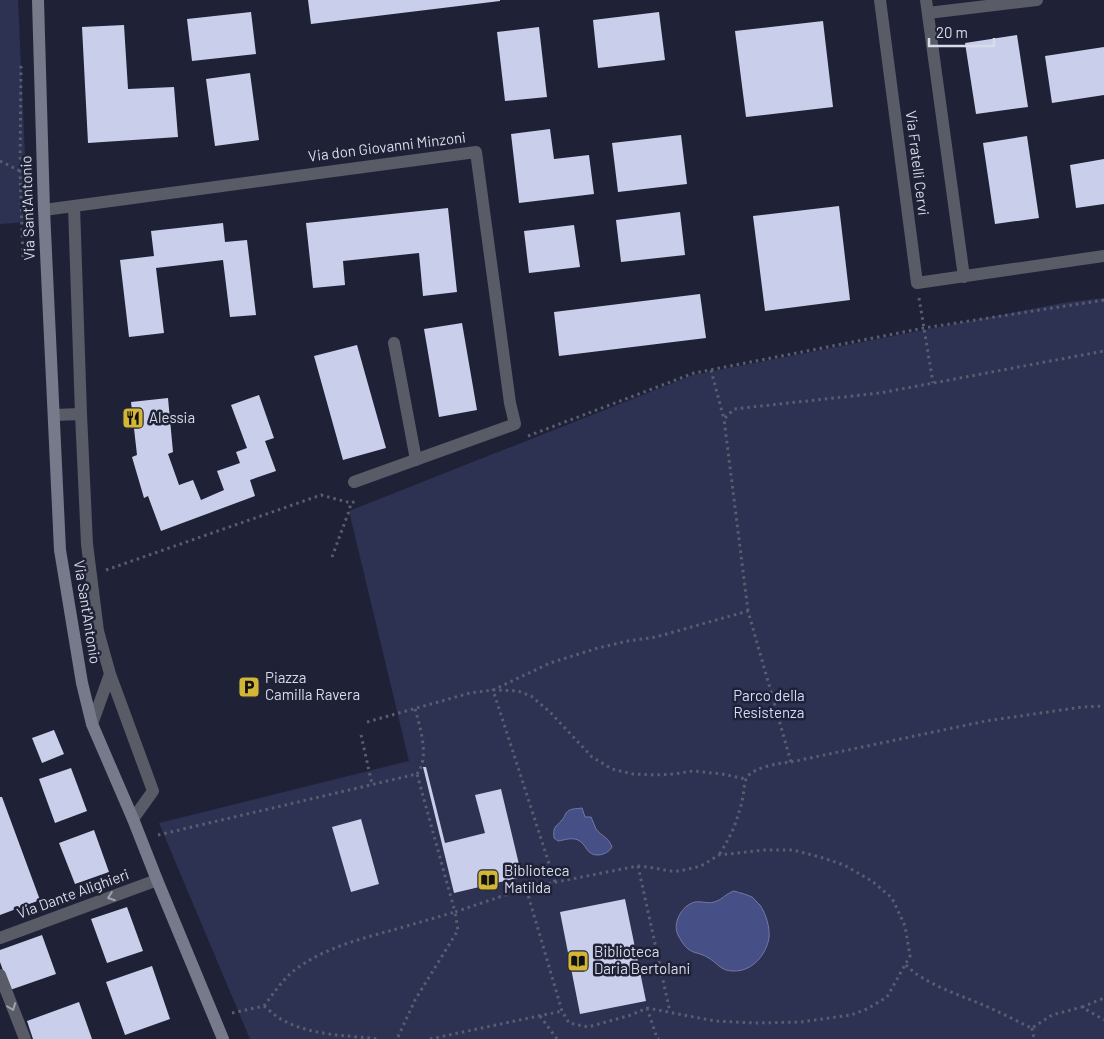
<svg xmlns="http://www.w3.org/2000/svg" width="1104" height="1039" viewBox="0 0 1104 1039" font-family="Barlow,sans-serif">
<rect width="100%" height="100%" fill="#1f2236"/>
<path fill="#2d3253" d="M 0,0 L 18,0 L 28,222 L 0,224 Z
M 1104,298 L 1104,1039 L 250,1039 L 159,823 L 409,761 L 349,511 L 693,375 L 1068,302 Z"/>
<path fill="#474f87" stroke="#7279a4" d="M 582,808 L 585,817 L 591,817 C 593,821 594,825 596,829 C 602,837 608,836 612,847 C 609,852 605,854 599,855 C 586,856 587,844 578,840 C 571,837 565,840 558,841 L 554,838 C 553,826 555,828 562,820 C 564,818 565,815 566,813 C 570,808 576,809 582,808 Z
M 734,891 C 740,893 746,894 752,897 C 755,899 757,903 760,905 C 766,914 770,927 769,938 C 766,955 752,972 733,971 C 720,971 717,962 707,957 C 704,955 700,954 697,953 C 687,951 683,944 678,935 C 672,923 682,905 695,902 C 702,901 708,904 714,902 C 722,900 725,894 734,891 Z"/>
<path fill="#c9cfea" d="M 308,0 L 500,0 L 500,1 L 311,24 Z
M 251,12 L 256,54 L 192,61 L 187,19 Z
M 659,12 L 665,60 L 598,68 L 593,20 Z
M 823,21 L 833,107 L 746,117 L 735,31 Z
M 124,25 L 128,89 L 174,87 L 178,137 L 88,143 L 82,27 Z
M 539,27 L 547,97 L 505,101 L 497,32 Z
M 1017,35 L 1028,107 L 976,114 L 965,43 Z
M 1104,47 L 1104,95 L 1052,103 L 1045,56 Z
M 250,73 L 259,140 L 215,146 L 206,79 Z
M 550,129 L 554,159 L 589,155 L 594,194 L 519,203 L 511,134 Z
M 681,135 L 687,184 L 618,192 L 612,143 Z
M 1027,136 L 1039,218 L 995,224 L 983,143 Z
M 1104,159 L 1104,204 L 1076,208 L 1070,165 Z
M 839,206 L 850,300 L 765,311 L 753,216 Z
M 448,208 L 457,292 L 423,296 L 419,253 L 343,261 L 345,285 L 313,288 L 306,223 Z
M 680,212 L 685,255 L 621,262 L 616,220 Z
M 223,223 L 225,242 L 247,240 L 256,315 L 230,317 L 223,260 L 156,268 L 164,333 L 129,337 L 120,260 L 154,256 L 151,231 Z
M 574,225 L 580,267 L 529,273 L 524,231 Z
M 700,294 L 706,338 L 559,356 L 554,312 Z
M 462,323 L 477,410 L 439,417 L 424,329 Z
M 357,345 L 386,448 L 343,460 L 314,356 Z
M 259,395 L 274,438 L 265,441 L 276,471 L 250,480 L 255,496 L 161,531 L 148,496 L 144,498 L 132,457 L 137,455 L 131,402 L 168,398 L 173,452 L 168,454 L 179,485 L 193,480 L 201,500 L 224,490 L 217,471 L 240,463 L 236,452 L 247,448 L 231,405 Z
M 54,730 L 64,754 L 42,763 L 32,738 Z
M 423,767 L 426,767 L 445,843 L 485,833 L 475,795 L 501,789 L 522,877 L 454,893 Z
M 71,768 L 87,811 L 55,823 L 39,779 Z
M 0,797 L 2,797 L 40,900 L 0,915 Z
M 361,819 L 379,884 L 351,892 L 332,827 Z
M 94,830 L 109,872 L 75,884 L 59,843 Z
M 625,899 L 646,1001 L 580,1014 L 560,912 Z
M 127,907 L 143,951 L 107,963 L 91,919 Z
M 42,935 L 56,974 L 10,990 L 0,962 L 0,950 Z
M 152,966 L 170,1019 L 125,1035 L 106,982 Z
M 79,1002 L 92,1039 L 33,1039 L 27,1021 Z"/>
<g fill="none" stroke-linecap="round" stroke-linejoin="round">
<path stroke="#5a5d6f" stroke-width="3" stroke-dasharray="2.5 4" stroke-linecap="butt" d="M 21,66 L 20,171 L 23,258 L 29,258
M 0,161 L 20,171 L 27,171
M 919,298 L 933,383
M 711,370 L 724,419
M 528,436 L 694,373 L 924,328 L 1104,300
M 332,557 L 349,511 L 351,503 L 358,500
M 106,570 L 321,495 L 351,503
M 748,611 L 724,419 L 734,409 L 880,393 L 1104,351
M 415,709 C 420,727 430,758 417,774
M 367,722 L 470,693 L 493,690 L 550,663 L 598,648 L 628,641 L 656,637 L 748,611 L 791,762 C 779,763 755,767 747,777 C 744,782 744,790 743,796 C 742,803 740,809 738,815 C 734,830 727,842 719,855
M 361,735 L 372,784
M 791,762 L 986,721 L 1082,707 L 1104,706
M 158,835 L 417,774 L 455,912 L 526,888 L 638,866 L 655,868 L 669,871 L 679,871 L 701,866 L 719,855 L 764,850 L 793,850 L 820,857 L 844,865 L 872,881 L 892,898 L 905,926 L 910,956 L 887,997 L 867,1009 L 851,1015 L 801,1022 L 755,1023 L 715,1021 L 647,1008 L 631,1015 L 588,1027 L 569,1023 L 562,1011 L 526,888
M 638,866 L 670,1012
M 555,882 L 493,690 L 518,691 L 531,696 L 550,712 L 592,757 L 612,769 L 633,774 L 654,775 L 674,774 L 693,771 L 722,774 L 746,779
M 906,965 C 925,985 964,996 990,1008 C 1004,1014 1018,1022 1032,1028 L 1052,1015 L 1082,1007 L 1104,1020
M 264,1006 C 268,1009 272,1013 276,1016 C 306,1036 345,1035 379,1039
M 1082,1007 L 1104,998
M 647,1008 L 657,1038 L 659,1039
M 232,1013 L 264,1006 C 273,994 281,982 291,973 C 318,950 359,939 393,930 C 414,924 434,918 455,912 L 458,930 L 415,1000 L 397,1039
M 540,1016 L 557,1039
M 1032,1028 L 1034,1039
M 430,1039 L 562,1011"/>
<path stroke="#595b66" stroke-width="12" d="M 880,0 L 917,283 L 1104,256
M 926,0 L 964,277
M 928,13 L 1037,0
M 74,206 L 81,414 L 87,544 L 98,631 L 110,674 L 153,791 L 133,819
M 44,210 L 476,152 L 510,403 L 515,424 L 354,482
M 394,343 L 416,460
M 54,415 L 81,414
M 92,724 L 110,674
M 0,938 L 157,880
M 0,975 L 25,1039"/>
<path stroke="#777a8b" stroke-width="12" d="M 38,0 L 44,210 L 60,550 L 82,683 L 92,724 L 133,819 L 157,880 L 223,1039"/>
</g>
<defs><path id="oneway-chevron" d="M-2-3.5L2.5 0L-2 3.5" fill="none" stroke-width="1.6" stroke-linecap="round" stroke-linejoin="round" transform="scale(1.25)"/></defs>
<g stroke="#9fa1ae">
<use href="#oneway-chevron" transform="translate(111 897) rotate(160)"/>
<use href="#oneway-chevron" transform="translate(12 1007) rotate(69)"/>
</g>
<defs>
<g id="restaurant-square" transform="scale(1.125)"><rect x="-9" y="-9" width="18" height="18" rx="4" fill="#d3b635" stroke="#1f2236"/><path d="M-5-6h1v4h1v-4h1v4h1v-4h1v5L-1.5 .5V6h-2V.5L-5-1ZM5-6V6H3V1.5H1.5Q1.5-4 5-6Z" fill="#111"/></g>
<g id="parking-square" transform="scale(1.125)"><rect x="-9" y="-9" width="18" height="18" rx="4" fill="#d3b635" stroke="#1f2236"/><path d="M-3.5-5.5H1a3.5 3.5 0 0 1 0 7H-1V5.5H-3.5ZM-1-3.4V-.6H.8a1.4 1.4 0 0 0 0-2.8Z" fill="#111"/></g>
<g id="library-square" transform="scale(1.125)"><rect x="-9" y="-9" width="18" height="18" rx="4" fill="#d3b635" stroke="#1f2236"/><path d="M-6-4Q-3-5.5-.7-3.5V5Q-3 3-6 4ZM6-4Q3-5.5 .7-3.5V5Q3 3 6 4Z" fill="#111"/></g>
</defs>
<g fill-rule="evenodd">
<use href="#restaurant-square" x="133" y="418"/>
<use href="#parking-square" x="249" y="687"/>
<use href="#library-square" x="488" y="880"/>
<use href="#library-square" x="578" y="961"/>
</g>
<g text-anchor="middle" stroke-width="5" stroke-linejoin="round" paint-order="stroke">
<g font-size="15" fill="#d8dbe8" stroke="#1f2236">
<text transform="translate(387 147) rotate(-7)" y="5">Via don Giovanni Minzoni</text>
<text transform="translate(917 163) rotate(83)" y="5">Via Fratelli Cervi</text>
<text transform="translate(28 208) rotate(-92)" y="5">Via Sant'Antonio</text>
<text transform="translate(87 612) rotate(81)" y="5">Via Sant'Antonio</text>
<text transform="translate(73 894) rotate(-20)" y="5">Via Dante Alighieri</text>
</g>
<g font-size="15" fill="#d8dbe8" stroke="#1f2236" text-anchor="start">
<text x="149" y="423">Alessia</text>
<text x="265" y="683">Piazza<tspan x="265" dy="17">Camilla Ravera</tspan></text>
<text x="504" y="876">Biblioteca<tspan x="504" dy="17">Matilda</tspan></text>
<text x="594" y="957">Biblioteca<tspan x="594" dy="17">Daria Bertolani</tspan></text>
</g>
<g font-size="15" fill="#d3dafe" stroke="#1f2236">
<text x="769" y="701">Parco della<tspan x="769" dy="17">Resistenza</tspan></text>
</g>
</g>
<path d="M929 38v8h65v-8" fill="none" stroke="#d8dbe8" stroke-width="2.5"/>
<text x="936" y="38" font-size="15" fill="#d8dbe8" stroke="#1f2236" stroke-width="4" paint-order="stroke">20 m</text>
</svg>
